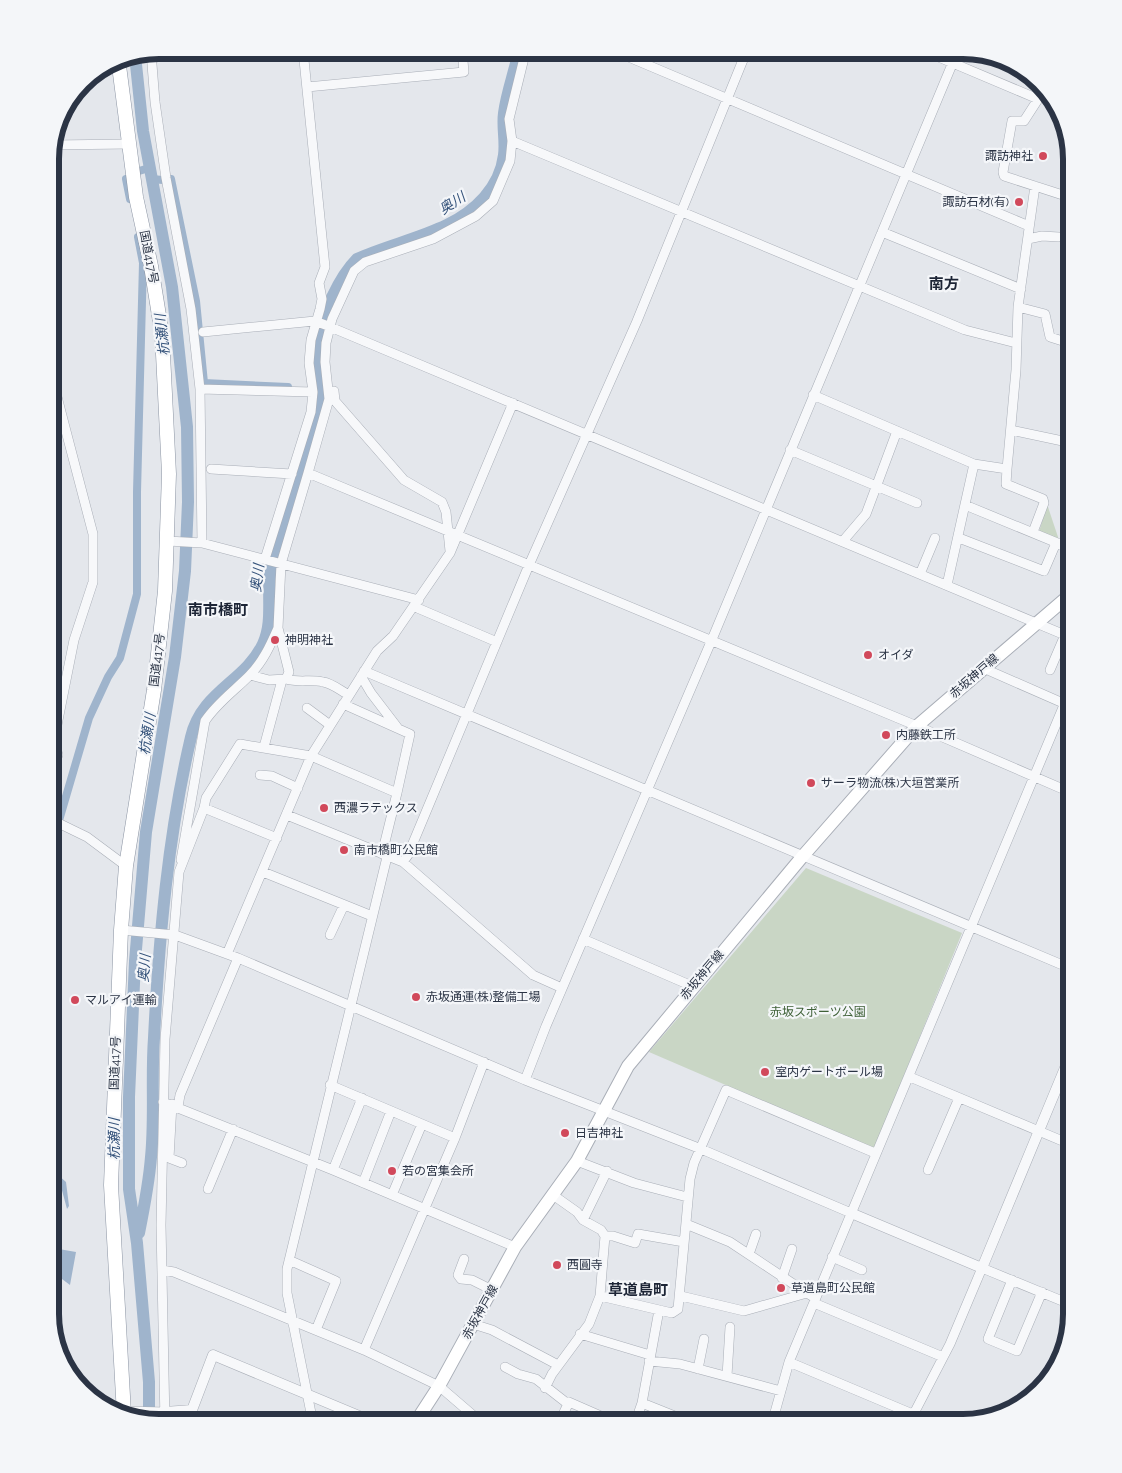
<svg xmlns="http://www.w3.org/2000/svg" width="1122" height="1473" viewBox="0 0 1122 1473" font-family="Raleway,'Noto Sans JP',sans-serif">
<rect width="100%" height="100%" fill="#e4e7ec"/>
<path fill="#c9d6c5" d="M 1047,504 L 1059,540 L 1039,532 Z
M 806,868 L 962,933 L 874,1149 L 649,1052 Z"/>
<path fill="#9fb4cc" d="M 50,1168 L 66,1182 L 69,1206 L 67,1209 L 60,1183 L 50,1175 Z
M 51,1234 L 55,1243 L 53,1248 L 76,1252 L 70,1285 L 50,1270 Z"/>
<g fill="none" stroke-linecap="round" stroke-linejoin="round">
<path stroke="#9fb4cc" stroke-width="8" d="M 139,171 L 149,168
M 126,179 L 130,199
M 151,179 L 163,180
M 171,179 L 196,301 L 204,383 L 288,387
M 50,851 L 89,718 L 108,677 L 120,658 L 137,594 L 137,492 L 143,263 L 138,237"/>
<path stroke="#9fb4cc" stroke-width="12" d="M 135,55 L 143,131 L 172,287 L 187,427 L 188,502 L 185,571 L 175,657 L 146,832 L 135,961 L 129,1097 L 129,1189 L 137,1243 L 149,1382 L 149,1420
M 139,1233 C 144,1208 149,1183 151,1157 C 155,1118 151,1077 154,1038 C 159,937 168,835 191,737 C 202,691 245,682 263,644 C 274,621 266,593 271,568 C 282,519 303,470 317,421 C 318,414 320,406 320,399 C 320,379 314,360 317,341 C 322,315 339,277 357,259 C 386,246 418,239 447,225 C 475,211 500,188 504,155 C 506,141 502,127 504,113 C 507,91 515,71 519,50"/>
<g stroke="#a9aeb7" stroke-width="10">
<path id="minor" d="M 526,50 L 509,119 L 512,141 L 965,330 L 1016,343
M 612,50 L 1029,226
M 922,50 L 1038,99
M 151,52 L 155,102 L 166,178 L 191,309 L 200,389 L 202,543
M 307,87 L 464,72 L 462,50
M 1044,90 L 1024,121 L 1012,121 L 1003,172 L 1004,176 L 1072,198
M 512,141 L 510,161 L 493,201 L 476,216 L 433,239 L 365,262 L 354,271 L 332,319 L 326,343 L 325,362 L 329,399 L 308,473 L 917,726 L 1072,793
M 52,145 L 128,144
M 882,232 L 1021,289
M 1028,239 L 1042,236 L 1059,237
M 1018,307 L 1045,314 L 1050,337 L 1072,344
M 203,332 L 315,321 L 328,326 L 1072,638
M 1065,342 L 1069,329
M 200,389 L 313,392
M 334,391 L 335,401 L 404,480 L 442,502 L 446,512 L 450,551
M 813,395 L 974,464 L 1007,469 L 1016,370 L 1018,307 L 1035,186
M 1011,430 L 1072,443
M 1071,441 L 1072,421
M 790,450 L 917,503
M 211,469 L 292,474
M 1007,469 L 1006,484 L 1043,499 L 1044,503 L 1033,532
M 965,505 L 1072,549
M 959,538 L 1044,571 L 1056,543
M 168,541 L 202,543 L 419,600
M 843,541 L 866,514 L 897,431
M 265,559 L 311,412 L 313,392 L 309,363 L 311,340 L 320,309 L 322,299 L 319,283 L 325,267 L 303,50
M 920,574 L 935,538
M 947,585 L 974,464
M 415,607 L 497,642
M 278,628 L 281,564 L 308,473
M 983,668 L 1072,707
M 1050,670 L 1065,635
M 364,671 L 1072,969
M 361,676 L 371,693 L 397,727
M 286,679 C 299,683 310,679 323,682 C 332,683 341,691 349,695
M 343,704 L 410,734 L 397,793
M 307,708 L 330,725
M 264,747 L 282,680
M 50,771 L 58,755 L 54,740 L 74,640 L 93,582 L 93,534 L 50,370
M 260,775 L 272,776 L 298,788
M 204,808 L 206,798 L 240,744 L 311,756 L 397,793 L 382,854
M 287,815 L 403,862 L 533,975 L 562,988
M 50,819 L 87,837 L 126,866
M 181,860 L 205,721 C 217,703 234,691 249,676 C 263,662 270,646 278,628 L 289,672 L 286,679 L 269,680 L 250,675
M 403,862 L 408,855 L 529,565 L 637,321 L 747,50
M 263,872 L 372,916
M 121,930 L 175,935 L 238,958 L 525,1080 L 701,1149 L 851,1213
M 330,935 L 344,905
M 583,939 L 692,986
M 227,954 L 311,756 L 377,651 L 393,636 L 450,553 L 513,403
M 910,1077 L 1072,1145
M 525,1080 L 546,1026 L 713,637 L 958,50
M 330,1085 L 455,1138
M 163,1102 L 333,1170 L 515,1247
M 172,1104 L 169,1158 L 182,1163
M 178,1107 L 180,1095 L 238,958
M 577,1161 L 634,1183 L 687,1197
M 333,1170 L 362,1098
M 928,1170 L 959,1098
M 363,1183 L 391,1111
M 208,1189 L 233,1129
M 392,1195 L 422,1124
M 583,1220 L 607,1171
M 686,1224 L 730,1242 L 807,1293
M 605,1236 L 613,1236 L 635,1243 L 638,1234 L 684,1242
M 749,1254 L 756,1234
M 832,1257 L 862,1270
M 464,1259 L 458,1275 L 461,1279 L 472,1280 L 492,1290
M 289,1260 L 336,1281 L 316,1330
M 162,1270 L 174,1272 L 364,1350 L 439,1386 L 482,1423
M 782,1278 L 792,1249
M 1012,1280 L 988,1339 L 1017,1351 L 1042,1292
M 600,1296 L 672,1313 L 678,1309 L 690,1179 L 694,1163 L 726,1090 L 875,1153
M 681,1296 L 744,1311 L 807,1293 L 815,1298
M 814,1303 L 943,1357
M 473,1324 L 492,1330 L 558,1365
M 580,1334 L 650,1355
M 364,1350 L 455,1138 L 484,1062
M 649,1361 L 680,1364 L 781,1391
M 789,1362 L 934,1423
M 505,1367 L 518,1374 L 536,1379 L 568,1404 L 559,1423
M 698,1369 L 704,1339
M 727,1376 L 730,1327
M 545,1388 L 552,1374 L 589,1324 L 600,1296 L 605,1236 L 601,1230 L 583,1220 L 577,1212 L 553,1195
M 642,1403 L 692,1423
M 568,1404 L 569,1402 L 617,1423
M 124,1411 L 165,1412
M 165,1423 L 161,1225 L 165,1039 L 179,872 L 204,808 L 277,838
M 313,1423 L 287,1293 L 287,1269 L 387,857
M 635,1423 L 642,1403 L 659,1310
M 772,1423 L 789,1362 L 1072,686
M 909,1423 L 950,1344 L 982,1268 L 1072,1305"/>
</g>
<g stroke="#a9aeb7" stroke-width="11">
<path id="tertiary" d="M 851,1213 L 982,1268 L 1072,1051
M 103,1407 L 124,1411
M 165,1412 L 192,1410 L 213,1355 L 376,1423"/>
</g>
<g stroke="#a9aeb7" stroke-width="14">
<path id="secondary" d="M 415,1423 L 439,1386 L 515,1247 L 577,1161 L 628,1066 L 802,857 L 917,726 L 1072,593"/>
</g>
<g stroke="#8b94a3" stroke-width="15">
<path id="trunk" d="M 118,58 L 136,197 L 151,266 L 162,334 L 169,474 L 165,591 L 154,690 L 126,866 L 121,930 L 111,1185 L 124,1414"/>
</g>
<use href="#minor" stroke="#f7f8fa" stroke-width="9"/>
<use href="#tertiary" stroke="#f7f8fa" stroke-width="10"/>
<use href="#secondary" stroke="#fff" stroke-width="12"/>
<use href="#trunk" stroke="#fff" stroke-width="14"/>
</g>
<g fill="#d1495b" stroke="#f4f6f9" stroke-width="2">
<circle cx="1043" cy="156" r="5"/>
<circle cx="1019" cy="202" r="5"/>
<circle cx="275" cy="640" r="5"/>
<circle cx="868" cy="655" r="5"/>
<circle cx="886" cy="735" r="5"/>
<circle cx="811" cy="783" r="5"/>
<circle cx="324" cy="808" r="5"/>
<circle cx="344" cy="850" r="5"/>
<circle cx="416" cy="997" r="5"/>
<circle cx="75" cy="1000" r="5"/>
<circle cx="765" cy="1072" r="5"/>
<circle cx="565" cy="1133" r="5"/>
<circle cx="392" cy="1171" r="5"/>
<circle cx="557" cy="1265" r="5"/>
<circle cx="781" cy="1288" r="5"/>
</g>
<g text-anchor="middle" stroke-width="4.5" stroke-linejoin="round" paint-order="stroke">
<g font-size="12" fill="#2b3445" stroke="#f4f6f9" text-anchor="start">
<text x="1033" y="160" text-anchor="end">諏訪神社</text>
<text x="1009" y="206" text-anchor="end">諏訪石材(有)</text>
<text x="285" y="644">神明神社</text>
<text x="878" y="659">オイダ</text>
<text x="896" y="739">内藤鉄工所</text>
<text x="821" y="787">サーラ物流(株)大垣営業所</text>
<text x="334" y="812">西濃ラテックス</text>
<text x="354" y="854">南市橋町公民館</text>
<text x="426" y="1001">赤坂通運(株)整備工場</text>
<text x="85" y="1004">マルアイ運輸</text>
<text x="775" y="1076">室内ゲートボール場</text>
<text x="575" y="1137">日吉神社</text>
<text x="402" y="1175">若の宮集会所</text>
<text x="567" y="1269">西圓寺</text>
<text x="791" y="1292">草道島町公民館</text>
</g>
<g font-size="12" fill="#2b3445" stroke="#f4f6f9">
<text transform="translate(149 257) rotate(79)" y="4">国道417号</text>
<text transform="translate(157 660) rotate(-83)" y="4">国道417号</text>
<text transform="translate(974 676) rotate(-41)" y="4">赤坂神戸線</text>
<text transform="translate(702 975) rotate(-50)" y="4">赤坂神戸線</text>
<text transform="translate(115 1063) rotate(-88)" y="4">国道417号</text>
<text transform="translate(480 1312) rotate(-61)" y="4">赤坂神戸線</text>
</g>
<g font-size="12" fill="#3f6138" stroke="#f4f6f9">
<text x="818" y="1016">赤坂スポーツ公園</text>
</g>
<g font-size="14" font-style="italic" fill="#34527a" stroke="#f4f6f9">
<text transform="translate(452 203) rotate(-33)" y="5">奥川</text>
<text transform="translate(162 335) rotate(-96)" y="5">杭瀬川</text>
<text transform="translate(257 578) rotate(-83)" y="5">奥川</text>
<text transform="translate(147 734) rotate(-81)" y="5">杭瀬川</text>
<text transform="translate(144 968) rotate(-85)" y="5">奥川</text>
<text transform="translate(114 1139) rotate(-90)" y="5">杭瀬川</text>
</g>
<g font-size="15" font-weight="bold" fill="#1d2536" stroke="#f4f6f9">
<text x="944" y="289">南方</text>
<text x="218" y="615">南市橋町</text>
<text x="638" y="1295">草道島町</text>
</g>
</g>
<path d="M0 0H1122V1473H0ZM159 59H963A100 100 0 0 1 1063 159V1314A100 100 0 0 1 963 1414H159A100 100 0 0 1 59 1314V159A100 100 0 0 1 159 59Z" fill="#f4f6f9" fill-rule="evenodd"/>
<path fill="none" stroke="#2b3445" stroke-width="6" d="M159 59H963A100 100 0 0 1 1063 159V1314A100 100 0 0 1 963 1414H159A100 100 0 0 1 59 1314V159A100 100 0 0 1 159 59Z"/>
</svg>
